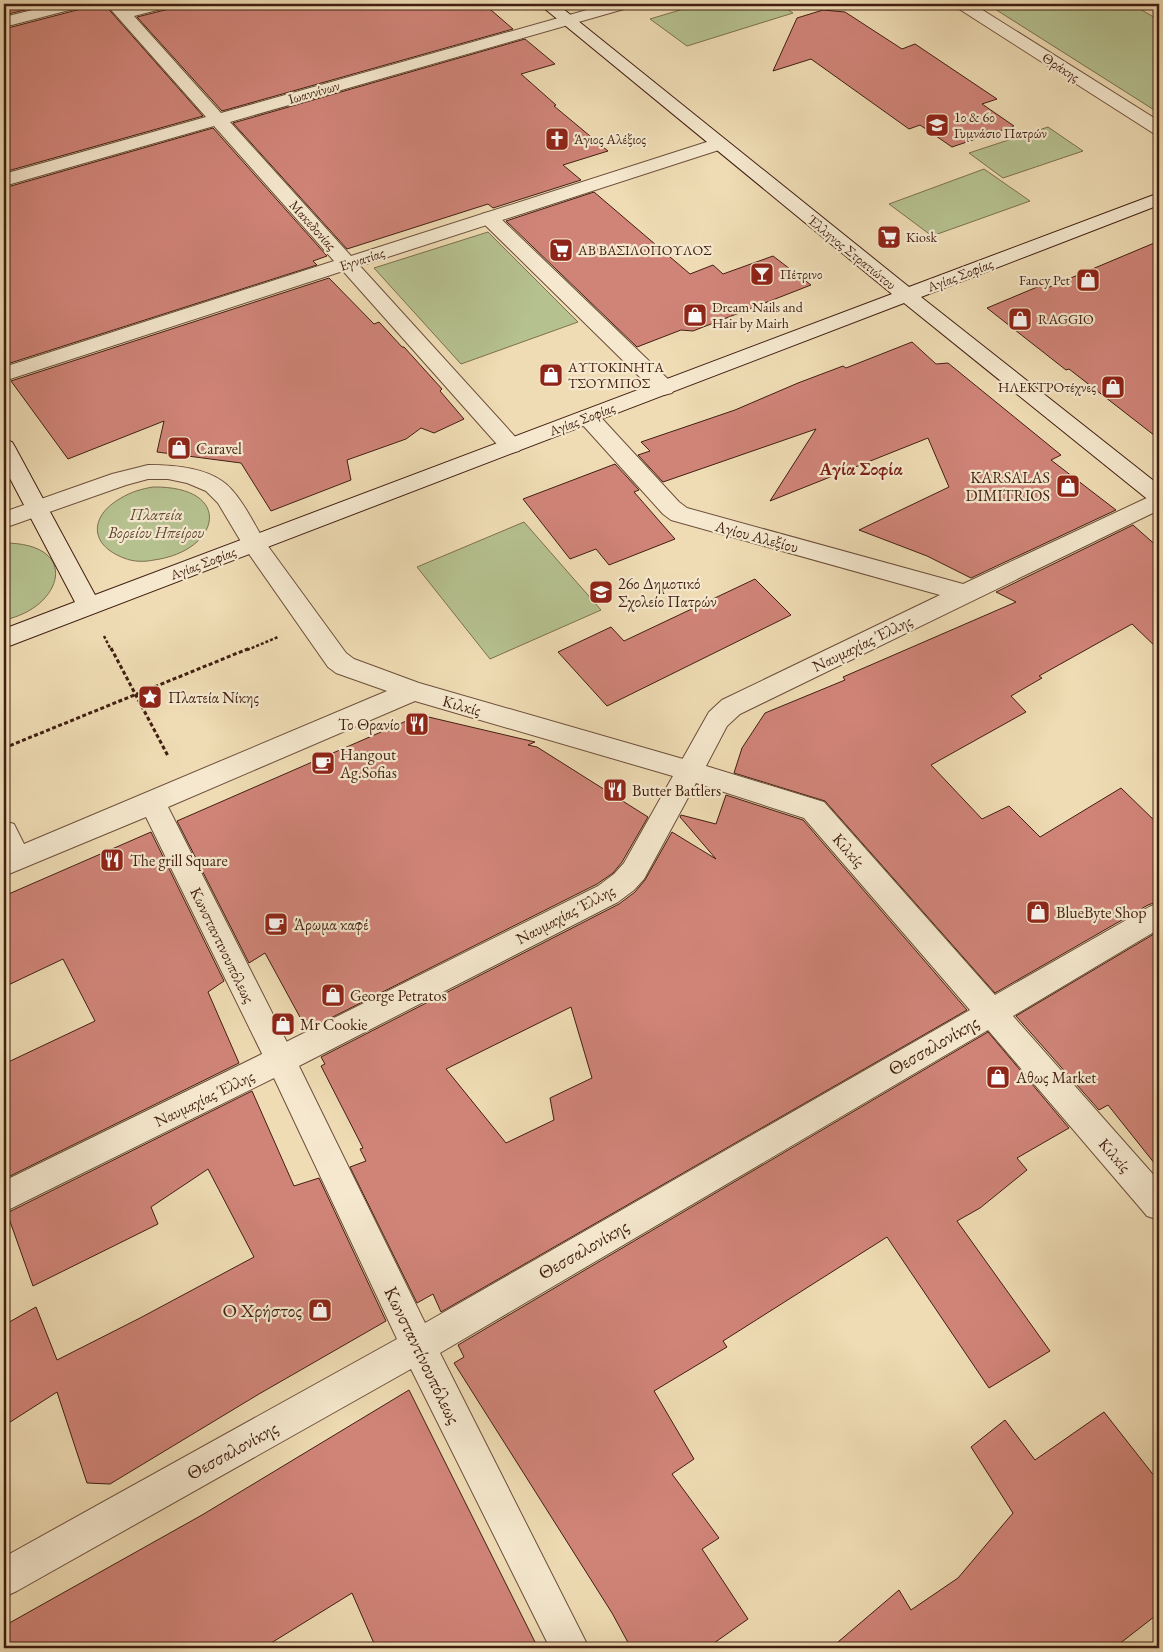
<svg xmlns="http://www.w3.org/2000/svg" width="1163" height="1652" viewBox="0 0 1163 1652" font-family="'EB Garamond',serif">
<rect width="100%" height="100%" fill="#efdcb4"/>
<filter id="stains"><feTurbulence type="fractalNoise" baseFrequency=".004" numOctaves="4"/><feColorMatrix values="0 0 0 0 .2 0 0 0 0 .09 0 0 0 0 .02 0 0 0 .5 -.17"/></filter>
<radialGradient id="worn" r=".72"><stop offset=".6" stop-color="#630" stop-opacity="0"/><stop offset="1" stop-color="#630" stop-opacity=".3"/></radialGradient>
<path fill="#b6c190" stroke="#7c7050" d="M 700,4 L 780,4 L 793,13 L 687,46 L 650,19 Z
M 987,4 L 1131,4 L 1159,20 L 1159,113 Z
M 1048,127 L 1083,151 L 1003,178 L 969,153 Z
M 984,169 L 1030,201 L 932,236 L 889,204 Z
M 488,232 L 578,322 L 461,364 L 374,268 Z
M 153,487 C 235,486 221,551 154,560 C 145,562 133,562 124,558 C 89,545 89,516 121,498 C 131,492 141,489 153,487 Z
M 524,522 L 601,610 L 490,659 L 417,567 Z
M 4,543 C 82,543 63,608 4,620 Z"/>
<path fill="#d08478" stroke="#411e11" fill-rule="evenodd" d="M 4,4 L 50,4 L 4,15 Z
M 85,4 L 104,4 L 203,116 L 4,172 L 4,29 L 81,9 Z
M 173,4 L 484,4 L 513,29 L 222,111 L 137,17 L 169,9 Z
M 823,10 L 845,12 L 902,49 L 915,44 L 997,99 L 982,104 L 1014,126 L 952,147 L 920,125 L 909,129 L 811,59 L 773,71 L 797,18 Z
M 525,39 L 555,64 L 521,74 L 556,105 L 554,106 L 608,151 L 563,165 L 581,180 L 493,208 L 488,204 L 347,249 L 233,123 Z
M 213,128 L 327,256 L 313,261 L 317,265 L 4,365 L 4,188 Z
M 594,192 L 690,274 L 713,265 L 723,274 L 773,256 L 811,285 L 693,331 L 681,330 L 637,347 L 506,221 Z
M 1159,241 L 1159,439 L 1069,369 L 1066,370 L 987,308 L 1042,285 L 1047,288 Z
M 329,278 L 374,324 L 379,322 L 402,347 L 404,347 L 442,389 L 440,391 L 464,419 L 434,433 L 421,428 L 406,439 L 347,460 L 351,480 L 271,511 L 241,463 L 157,452 L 164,421 L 68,459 L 11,381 Z
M 912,342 L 936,364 L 948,363 L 1061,455 L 1051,460 L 1116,510 L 971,578 L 927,556 L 859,530 L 949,487 L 928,438 L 770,501 L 816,429 L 663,482 L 638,455 L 650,451 L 641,442 L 735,410 L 798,383 L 843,366 L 846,368 Z
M 615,464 L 639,490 L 634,492 L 675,539 L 609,565 L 596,549 L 570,559 L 523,499 Z
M 1133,525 L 1159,548 L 1159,650 L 1132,624 L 1039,676 L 1042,678 L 1011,696 L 1026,712 L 931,765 L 982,819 L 1009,806 L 1040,837 L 1121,788 L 1159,825 L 1159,901 L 1148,905 L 995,993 L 825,801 L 734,773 L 742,748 L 765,713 L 845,680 L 843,677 L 1016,602 L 996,592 Z
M 755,579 L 791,615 L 607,706 L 558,652 L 611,627 L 624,641 Z
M 420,715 L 535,742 L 528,745 L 537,747 L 648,817 L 622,862 L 613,873 L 597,884 L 307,1030 L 265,953 L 249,963 L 177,821 Z
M 726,795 L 803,820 L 967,1010 L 441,1312 L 433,1294 L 417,1303 L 350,1167 L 366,1161 L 360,1149 L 363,1148 L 321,1066 L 325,1064 L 321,1057 L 619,904 L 635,892 L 645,880 L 672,832 L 716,859 L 680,817 L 681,815 L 716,824 ZM 571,1007 L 592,1078 L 550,1098 L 554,1120 L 506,1143 L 446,1069 Z
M 151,832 L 224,981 L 208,992 L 239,1063 L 4,1179 L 4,1064 L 95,1021 L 63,959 L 4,987 L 4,896 Z
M 1159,931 L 1159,1169 L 1108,1105 L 1099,1110 L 1016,1016 Z
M 988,1032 L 1069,1128 L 1017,1158 L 1027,1170 L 980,1208 L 957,1221 L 1050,1351 L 989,1388 L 887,1237 L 723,1341 L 727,1347 L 654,1391 L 694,1459 L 672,1474 L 719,1538 L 702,1549 L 748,1619 L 707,1648 L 631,1648 L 612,1613 L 454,1363 L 464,1357 L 458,1345 Z
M 252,1091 L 294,1186 L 319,1178 L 386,1321 L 259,1394 L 110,1484 L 87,1483 L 57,1392 L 4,1426 L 4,1325 L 36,1307 L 57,1360 L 140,1318 L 254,1257 L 208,1169 L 151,1207 L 158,1224 L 33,1286 L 7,1213 Z
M 409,1390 L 538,1648 L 376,1648 L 352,1593 L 263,1648 L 4,1648 L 4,1626 L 202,1515 Z
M 1104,1412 L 1159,1482 L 1159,1613 L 1114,1648 L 831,1648 L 899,1590 L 911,1610 L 958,1578 L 1013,1513 L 971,1447 L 1005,1420 L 1035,1460 Z"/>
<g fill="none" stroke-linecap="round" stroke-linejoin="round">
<g stroke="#6c4e3a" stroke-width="2">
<path id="pedestrian" d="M 954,4 L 973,4 L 1159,121 L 1159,134 L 1153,133 L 956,7 Z
M 489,212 L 496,214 L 672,383 L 675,388 L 672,393 L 664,395 L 656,393 L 482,222 L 479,218 L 482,214 Z
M 254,536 L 262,538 L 346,653 L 354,659 L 419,683 L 690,761 L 699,764 L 703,771 L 699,778 L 690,781 L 415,701 L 168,807 L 296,1060 L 292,1070 L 281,1074 L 270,1070 L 146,817 L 4,876 L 4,821 L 14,824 L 24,844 L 387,691 L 336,673 L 328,667 L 242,544 L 246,538 Z"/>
</g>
<g stroke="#6c4e3a" stroke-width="2">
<path id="minor" d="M 57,4 L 83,4 L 81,7 L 4,27 L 4,17 Z
M 106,4 L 123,4 L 127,8 L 144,4 L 171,4 L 169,7 L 134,16 L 221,113 L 608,4 L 633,4 L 631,7 L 230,122 L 351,256 L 713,140 L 719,139 L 725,140 L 728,144 L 725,148 L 360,266 L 519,441 L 522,446 L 519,451 L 511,453 L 503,451 L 343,271 L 4,381 L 4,367 L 334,261 L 214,126 L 4,186 L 4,174 L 206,117 Z
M 588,410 L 596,412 L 679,502 L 687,508 L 963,584 L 1151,496 L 1159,493 L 1159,510 L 740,714 L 727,726 L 706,766 L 824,802 L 995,995 L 1149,907 L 1159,903 L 1159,929 L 1013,1016 L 1159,1181 L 1159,1220 L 1147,1216 L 988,1030 L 440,1353 L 589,1648 L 550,1648 L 411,1369 L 17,1591 L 4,1597 L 4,1557 L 397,1339 L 274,1078 L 4,1212 L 4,1181 L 270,1050 L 598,886 L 614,874 L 624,863 L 709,712 L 722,700 L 940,595 L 671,520 L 663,514 L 580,422 L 577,417 L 580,412 ZM 696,783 L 804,818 L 970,1010 L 425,1323 L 299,1066 L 618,902 L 634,890 L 644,879 Z
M 148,465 C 172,465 202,467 222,481 C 240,493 255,526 266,544 L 262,550 L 254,552 L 246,550 L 218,503 L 206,491 L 187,483 L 168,479 L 148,479 L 126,485 L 4,528 L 4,512 L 112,474 Z"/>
</g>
<g stroke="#411e11" stroke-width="2">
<path id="secondary" d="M 539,4 L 557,4 L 909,287 L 1159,193 L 1159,205 L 921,297 L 1159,485 L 1159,505 L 1151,502 L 904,303 L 4,648 L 4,629 L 75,602 L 4,467 L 4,440 L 12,442 L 15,447 L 95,595 L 892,294 Z"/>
</g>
<path stroke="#411e11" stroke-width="2.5" stroke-dasharray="3 2" stroke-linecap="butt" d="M 104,636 L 111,650
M 247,650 L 278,637"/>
<path stroke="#411e11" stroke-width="3" stroke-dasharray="4 2.5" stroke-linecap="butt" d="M 111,648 L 168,756
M 4,748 L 250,648"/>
<use href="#pedestrian" fill="#f5e8ce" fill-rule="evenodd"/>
<use href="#minor" fill="#f5e8ce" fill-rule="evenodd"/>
<use href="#secondary" fill="#f5e8ce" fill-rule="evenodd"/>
</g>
<defs>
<g id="school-square" transform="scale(1.25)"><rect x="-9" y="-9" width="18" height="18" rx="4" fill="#8f2418" stroke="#f5e8ce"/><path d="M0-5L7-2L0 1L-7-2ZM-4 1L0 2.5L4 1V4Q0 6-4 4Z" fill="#fff"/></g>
<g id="church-square" transform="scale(1.25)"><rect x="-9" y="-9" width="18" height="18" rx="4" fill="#8f2418" stroke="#f5e8ce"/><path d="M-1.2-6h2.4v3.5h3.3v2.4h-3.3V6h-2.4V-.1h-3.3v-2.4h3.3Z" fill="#fff"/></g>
<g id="supermarket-square" transform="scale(1.25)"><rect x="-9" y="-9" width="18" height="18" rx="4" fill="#8f2418" stroke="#f5e8ce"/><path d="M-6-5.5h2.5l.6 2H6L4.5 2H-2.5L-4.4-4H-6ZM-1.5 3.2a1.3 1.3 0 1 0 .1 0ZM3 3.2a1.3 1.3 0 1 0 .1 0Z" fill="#fff"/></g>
<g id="bar-square" transform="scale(1.25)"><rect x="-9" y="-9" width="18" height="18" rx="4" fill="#8f2418" stroke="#f5e8ce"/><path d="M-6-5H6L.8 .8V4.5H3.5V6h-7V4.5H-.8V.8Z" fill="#fff"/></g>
<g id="shop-square" transform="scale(1.25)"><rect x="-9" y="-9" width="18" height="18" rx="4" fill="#8f2418" stroke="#f5e8ce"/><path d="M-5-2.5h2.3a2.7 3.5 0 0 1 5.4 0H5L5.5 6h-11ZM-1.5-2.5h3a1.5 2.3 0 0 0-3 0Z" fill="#fff"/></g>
<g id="sight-square" transform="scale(1.25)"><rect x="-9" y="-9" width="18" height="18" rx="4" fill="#8f2418" stroke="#f5e8ce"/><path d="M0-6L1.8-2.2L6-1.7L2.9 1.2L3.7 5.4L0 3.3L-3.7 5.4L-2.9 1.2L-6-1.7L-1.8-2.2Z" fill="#fff"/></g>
<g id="restaurant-square" transform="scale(1.25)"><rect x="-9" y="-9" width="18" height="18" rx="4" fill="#8f2418" stroke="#f5e8ce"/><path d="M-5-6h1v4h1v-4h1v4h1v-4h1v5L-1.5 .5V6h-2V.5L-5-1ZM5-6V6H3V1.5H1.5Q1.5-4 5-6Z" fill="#fff"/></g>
<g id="cafe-square" transform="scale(1.25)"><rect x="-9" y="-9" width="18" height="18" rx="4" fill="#8f2418" stroke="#f5e8ce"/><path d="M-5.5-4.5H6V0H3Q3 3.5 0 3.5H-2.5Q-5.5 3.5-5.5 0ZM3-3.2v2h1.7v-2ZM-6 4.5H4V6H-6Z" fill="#fff"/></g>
</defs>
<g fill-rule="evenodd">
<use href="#school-square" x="937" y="125"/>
<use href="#church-square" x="557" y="139"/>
<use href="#supermarket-square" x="889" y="237"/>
<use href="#supermarket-square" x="561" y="250"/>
<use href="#bar-square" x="762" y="274"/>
<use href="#shop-square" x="1088" y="280"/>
<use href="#shop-square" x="695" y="315"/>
<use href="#shop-square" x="1020" y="319"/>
<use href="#shop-square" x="551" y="375"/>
<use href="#shop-square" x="1113" y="387"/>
<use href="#shop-square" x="179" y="448"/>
<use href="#shop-square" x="1068" y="486"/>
<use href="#school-square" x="601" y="592"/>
<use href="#sight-square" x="150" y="697"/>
<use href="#restaurant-square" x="417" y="724"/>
<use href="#cafe-square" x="323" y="763"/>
<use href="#restaurant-square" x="615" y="790"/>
<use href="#restaurant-square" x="112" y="860"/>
<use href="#shop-square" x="1038" y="912"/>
<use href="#cafe-square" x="276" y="924"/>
<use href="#shop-square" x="333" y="995"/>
<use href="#shop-square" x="283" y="1024"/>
<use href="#shop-square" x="998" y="1077"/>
<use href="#shop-square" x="320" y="1310"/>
</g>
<g text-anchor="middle" stroke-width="4.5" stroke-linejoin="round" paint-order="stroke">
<g font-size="14" fill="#411e11" stroke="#f5e8ce">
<text transform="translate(1061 67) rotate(33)" y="5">Θράκης</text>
<text transform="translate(314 92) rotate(-16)" y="5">Ιωαννίνων</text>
<text transform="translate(313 225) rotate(48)" y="5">Μακεδονίας</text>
<text transform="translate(852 252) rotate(39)" y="5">Έλληνος Στρατιώτου</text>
<text transform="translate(362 259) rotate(-18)" y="5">Εγνατίας</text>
<text transform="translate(960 275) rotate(-21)" y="5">Αγίας Σοφίας</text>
<text transform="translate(582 419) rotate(-21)" y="5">Αγίας Σοφίας</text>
<text transform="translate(203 563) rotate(-21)" y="5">Αγίας Σοφίας</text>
</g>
<g font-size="14" fill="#411e11" stroke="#f5e8ce" text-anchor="start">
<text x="954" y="122">1ο &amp; 6ο<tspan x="954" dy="16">Γυμνάσιο Πατρών</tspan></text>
<text x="574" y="144">Άγιος Αλέξιος</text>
<text x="906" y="242">Kiosk</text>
<text x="578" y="255">ΑΒ ΒΑΣΙΛΟΠΟΥΛΟΣ</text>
<text x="780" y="279">Πέτρινο</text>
<text x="1070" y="285" text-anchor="end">Fancy Pet</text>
<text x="712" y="312">Dream Nails and<tspan x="712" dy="16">Hair by Mairh</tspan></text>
<text x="1038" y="324">RAGGIO</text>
<text x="568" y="372">ΑΥΤΟΚΙΝΗΤΑ<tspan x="568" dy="16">ΤΣΟΥΜΠΟΣ</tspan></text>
<text x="1096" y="392" text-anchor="end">ΗΛΕΚΤΡΟτέχνες</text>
</g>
<g font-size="16" fill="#411e11" stroke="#f5e8ce" text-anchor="start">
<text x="196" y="454">Caravel</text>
<text x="1050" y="483" text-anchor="end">KARSALAS<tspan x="1050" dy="18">DIMITRIOS</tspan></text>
<text x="618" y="589">26ο Δημοτικό<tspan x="618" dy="18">Σχολείο Πατρών</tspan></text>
<text x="168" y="703">Πλατεία Νίκης</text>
<text x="400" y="730" text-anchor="end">Το Θρανίο</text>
<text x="340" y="760">Hangout<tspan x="340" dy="18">Ag.Sofias</tspan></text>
<text x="632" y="796">Butter Battlers</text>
<text x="130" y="866">The grill Square</text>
<text x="1056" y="918">BlueByte Shop</text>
<text x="294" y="930">Άρωμα καφέ</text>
<text x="350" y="1001">George Petratos</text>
<text x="300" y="1030">Mr Cookie</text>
<text x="1016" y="1083">Αθως Market</text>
</g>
<g font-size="16" font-style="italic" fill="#5e4731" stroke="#f5e8ce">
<text x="156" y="520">Πλατεία<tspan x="156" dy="18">Βορείου Ηπείρου</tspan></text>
</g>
<g font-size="16" fill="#411e11" stroke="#f5e8ce">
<text transform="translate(757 536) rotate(15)" y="6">Αγίου Αλεξίου</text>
<text transform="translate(862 643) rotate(-26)" y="6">Ναυμαχίας Έλλης</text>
<text transform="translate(462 705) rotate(16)" y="6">Κιλκίς</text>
<text transform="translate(849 850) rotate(49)" y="6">Κιλκίς</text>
<text transform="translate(565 914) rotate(-28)" y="6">Ναυμαχίας Έλλης</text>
<text transform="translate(223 945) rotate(64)" y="6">Κωνσταντινουπόλεως</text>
<text transform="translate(204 1098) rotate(-26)" y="6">Ναυμαχίας Έλλης</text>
<text transform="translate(1115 1155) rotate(49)" y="6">Κιλκίς</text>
</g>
<g font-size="18" font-weight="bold" fill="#7a1f14" stroke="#f5e8ce">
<text x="861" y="475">Αγία Σοφία</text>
</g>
<g font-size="19" fill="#411e11" stroke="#f5e8ce">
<text transform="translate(933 1045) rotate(-30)" y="7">Θεσσαλονίκης</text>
<text transform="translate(583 1249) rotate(-30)" y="7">Θεσσαλονίκης</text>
<text transform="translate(423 1355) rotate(64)" y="7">Κωνσταντίνουπόλεως</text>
<text transform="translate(232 1450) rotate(-29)" y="7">Θεσσαλονίκης</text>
</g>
<g font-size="19" fill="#411e11" stroke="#f5e8ce" text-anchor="end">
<text x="302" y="1317">Ο Χρήστος</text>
</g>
</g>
<rect width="1163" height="1652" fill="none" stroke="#efdcb4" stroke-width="20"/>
<rect x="5" y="5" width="1153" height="1642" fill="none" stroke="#411e11" stroke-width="2.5"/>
<rect x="10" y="10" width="1143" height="1632" fill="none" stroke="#411e11"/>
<rect width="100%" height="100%" filter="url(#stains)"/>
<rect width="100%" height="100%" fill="url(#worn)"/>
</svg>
